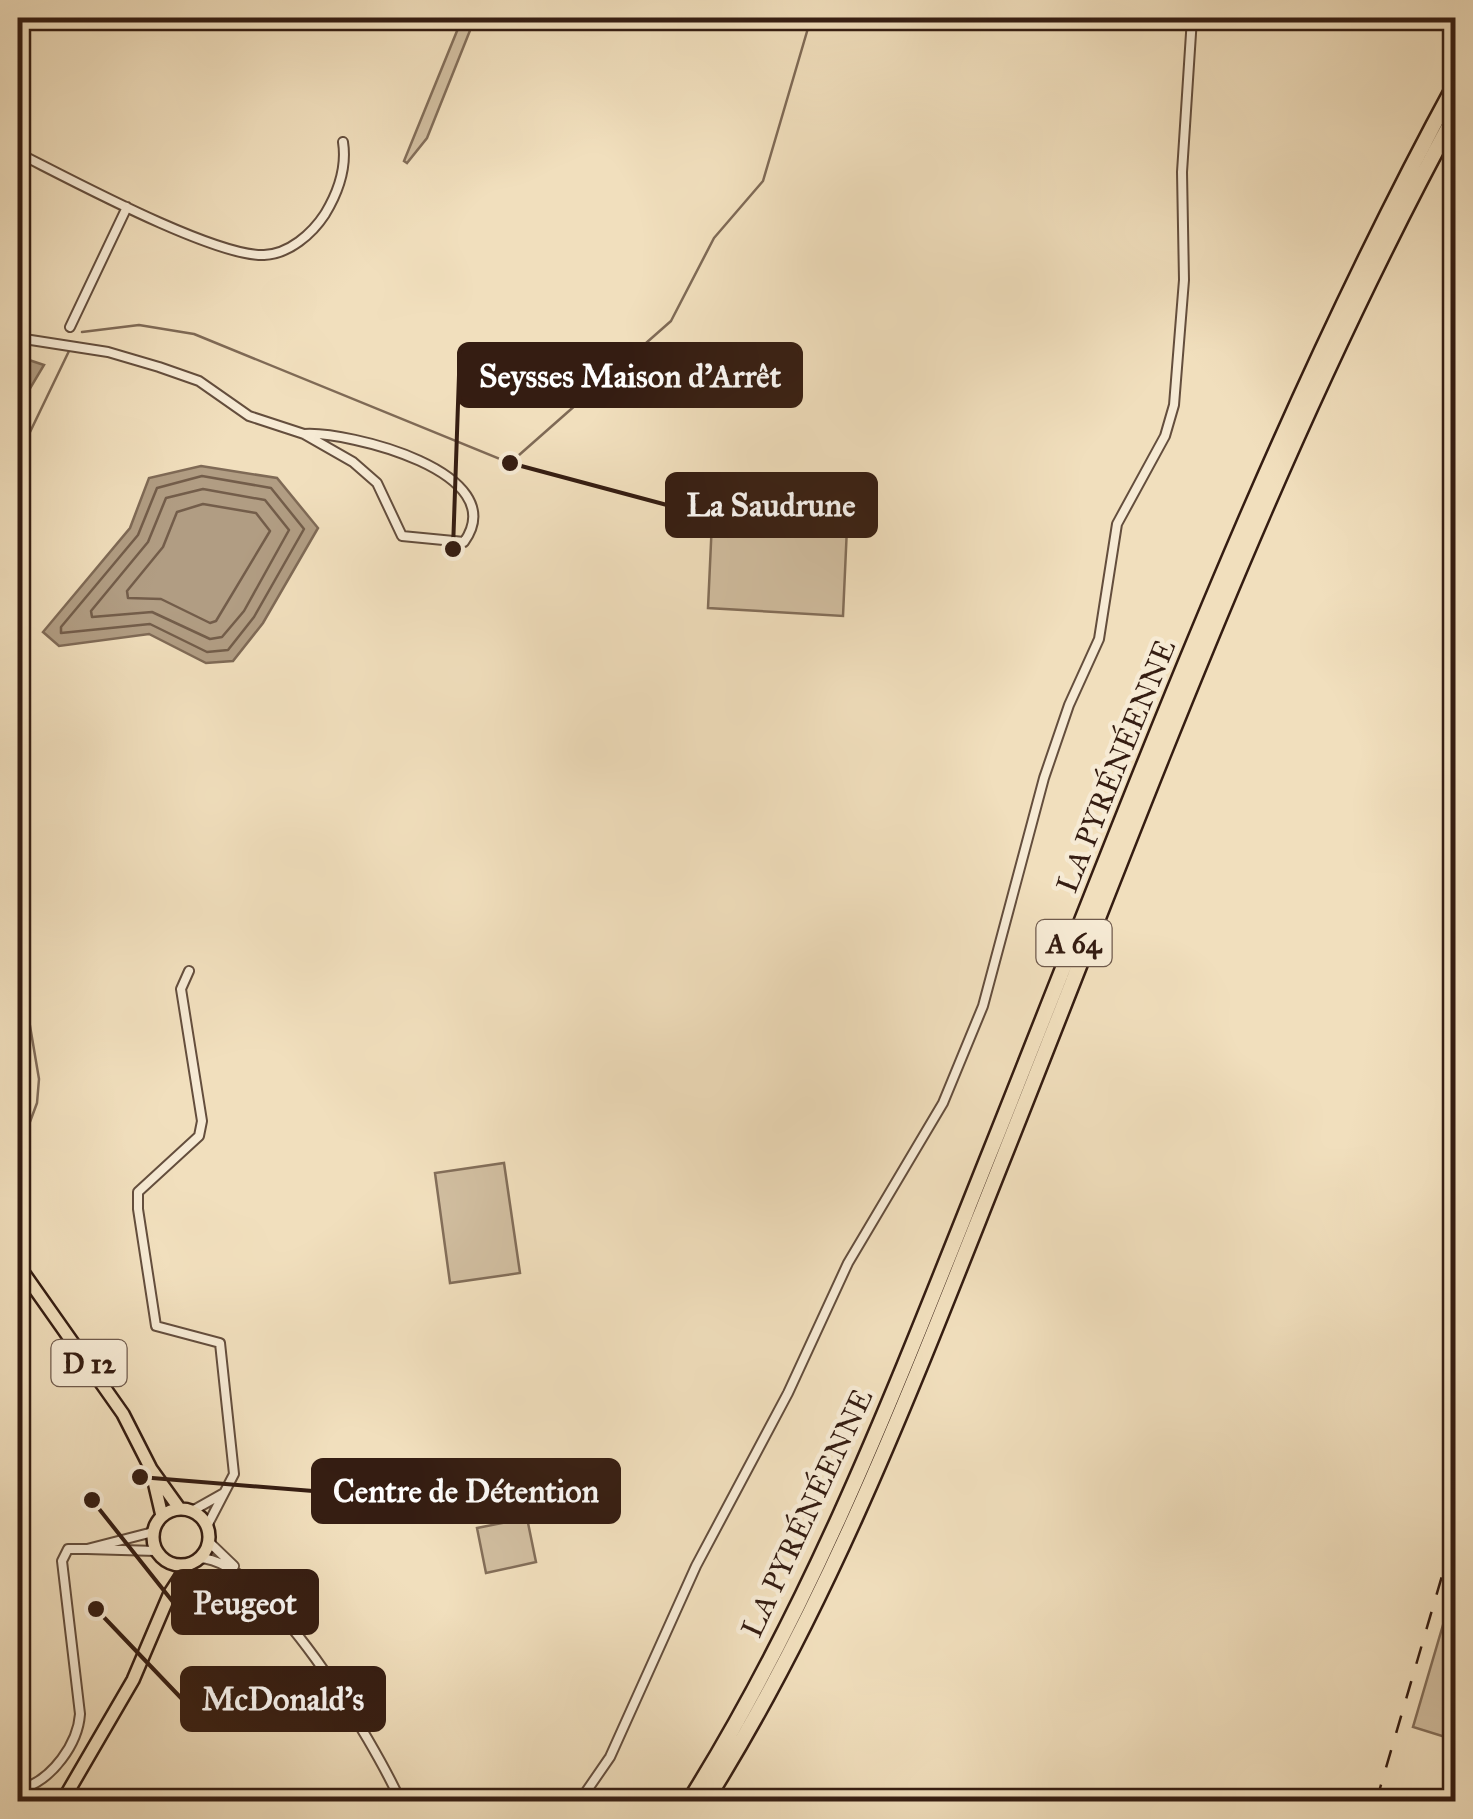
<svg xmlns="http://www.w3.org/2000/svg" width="1473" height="1819" viewBox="0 0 1473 1819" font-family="'IM FELL Great Primer',serif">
<rect width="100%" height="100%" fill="#f1dfbd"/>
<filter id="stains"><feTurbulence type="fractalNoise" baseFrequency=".002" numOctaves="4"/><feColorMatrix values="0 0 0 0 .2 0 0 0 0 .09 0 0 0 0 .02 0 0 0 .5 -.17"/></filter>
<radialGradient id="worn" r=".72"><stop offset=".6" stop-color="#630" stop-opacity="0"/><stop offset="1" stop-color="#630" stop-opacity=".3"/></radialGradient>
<path fill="#d1bea0" stroke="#836e59" stroke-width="2.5" d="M 468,18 L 475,18 L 427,138 L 407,163 L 404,161 L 457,31 Z
M 712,521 L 847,527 L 843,616 L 708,608 Z
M 504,1163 L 520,1273 L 450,1283 L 435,1173 Z
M 527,1518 L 536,1562 L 486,1573 L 477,1528 Z
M 1448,1608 L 1455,1610 L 1455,1648 L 1450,1667 L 1455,1669 L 1455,1740 L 1413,1727 Z"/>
<path fill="#b19d83" stroke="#7f6a56" stroke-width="2.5" d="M 26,359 L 44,365 L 22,402 L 18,399 L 18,375 Z
M 201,466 L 277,478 L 318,528 L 263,623 L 233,661 L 206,663 L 149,634 L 59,646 L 43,632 L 130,528 L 149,478 Z"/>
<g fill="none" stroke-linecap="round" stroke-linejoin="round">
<path stroke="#735d4a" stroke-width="2.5" d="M 202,476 L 271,488 L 304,529 L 254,617 L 228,650 L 207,652 L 150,624 L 61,633 L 61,627 L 138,535 L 157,488 Z
M 203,489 L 265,500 L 289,530 L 244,611 L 222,637 L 210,639 L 152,612 L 92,617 L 91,611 L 148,542 L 166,498 Z
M 203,504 L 256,513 L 270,531 L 216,621 L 210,623 L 161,599 L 128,598 L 127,591 L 163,547 L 177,512 Z"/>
<path stroke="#7f6a56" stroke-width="2.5" d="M 82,332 L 139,325 L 194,334 L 510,463 L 671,321 L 714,238 L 763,181 L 811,18
M 18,457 L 69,351
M 18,955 L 39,1079 L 37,1103 L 18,1154"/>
<g stroke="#644e3d" stroke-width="12">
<path id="street" d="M 18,153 C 68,178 214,257 264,255 C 289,254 312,234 325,214 C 339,191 347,168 343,142
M 70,327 L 127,207
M 18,338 L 108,352 L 159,367 L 199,381 L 249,416 L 304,434 L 353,462 L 377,483 L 402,536 L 464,542 C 514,472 348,431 304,434
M 189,971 L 181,989 L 202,1121 L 199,1136 L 138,1192 L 138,1209 L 156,1326 L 220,1343 L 234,1474 L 207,1526
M 192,1511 L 224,1493
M 153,1532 L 87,1549 L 156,1551
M 209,1542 L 234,1566
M 200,1558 C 267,1561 374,1742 401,1802
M 24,1788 C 52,1779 78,1744 80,1714 L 62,1561 L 68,1549 L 87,1549
M 579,1802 L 610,1757 L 696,1566 L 788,1393 L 848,1263 L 943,1103 L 983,1006 L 1044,778 L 1069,705 L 1099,639 L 1117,524 L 1165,436 L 1174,405 L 1184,280 L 1182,172 L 1192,18"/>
</g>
<g stroke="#351d12" stroke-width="16">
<path id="primary" d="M 18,1265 L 123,1414 L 151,1469 L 179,1508
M 152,1473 L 162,1516
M153 1537a28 28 0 1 1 56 0a28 28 0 1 1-56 0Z
M 62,1802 L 133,1680 L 170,1593 L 189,1564"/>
</g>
<g stroke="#351d12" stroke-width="19">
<path id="highway" d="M 689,1802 C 817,1598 902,1372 991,1150 C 1135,790 1270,425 1456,83
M 705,1802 C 831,1602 915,1379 1002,1161 C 1143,808 1274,448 1456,113"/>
</g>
<use href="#street" stroke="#f6ead4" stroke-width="8"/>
<use href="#primary" stroke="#f1dfbd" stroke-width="11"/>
<use href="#highway" stroke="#f1dfbd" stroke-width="14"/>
<path stroke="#351d12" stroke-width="2.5" stroke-dasharray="18 18" stroke-linecap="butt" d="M 1376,1802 L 1456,1528"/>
</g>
<g text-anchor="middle" stroke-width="9" stroke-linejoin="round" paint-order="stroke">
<g fill="#f6ead4" stroke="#6f5a4c" stroke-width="2.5">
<rect x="1036.5" y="920" width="75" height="46" rx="8"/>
<rect x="51.5" y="1340" width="75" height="46" rx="8"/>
</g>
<g font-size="28" font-weight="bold" fill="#351d12">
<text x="1074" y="953">A 64</text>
<text x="89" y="1373">D 12</text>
</g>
<g font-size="30" fill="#351d12" stroke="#f6ead4">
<text transform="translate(1116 766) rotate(-68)" y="10">LA PYRÉNÉENNE</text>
<text transform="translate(807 1513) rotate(-65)" y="10">LA PYRÉNÉENNE</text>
</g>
</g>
<path fill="none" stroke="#351d12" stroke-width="4" d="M453 549L459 375M510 463L667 505M140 1477L313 1491M92 1500L173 1602M96 1609L182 1699"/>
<g fill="#351d12" stroke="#f6ead4" stroke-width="4">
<circle cx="453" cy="549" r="10"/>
<circle cx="510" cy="463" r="10"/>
<circle cx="140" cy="1477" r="10"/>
<circle cx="92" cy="1500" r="10"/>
<circle cx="96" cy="1609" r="10"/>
</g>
<g fill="#351d12" stroke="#351d12" stroke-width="4">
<rect x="459" y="344" width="342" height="62" rx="10"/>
<rect x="667" y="474" width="209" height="62" rx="10"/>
<rect x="313" y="1460" width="306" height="62" rx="10"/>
<rect x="173" y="1571" width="144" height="62" rx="10"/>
<rect x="182" y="1668" width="202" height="62" rx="10"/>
</g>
<g font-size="32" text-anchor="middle" font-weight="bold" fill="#fff">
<text x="630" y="387">Seysses Maison d'Arrêt</text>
<text x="771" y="516">La Saudrune</text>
<text x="466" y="1502">Centre de Détention</text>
<text x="245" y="1614">Peugeot</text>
<text x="283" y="1710">McDonald's</text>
</g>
<rect width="1473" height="1819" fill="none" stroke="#f1dfbd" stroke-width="60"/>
<rect x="20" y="20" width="1433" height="1779" fill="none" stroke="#351d12" stroke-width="5"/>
<rect x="30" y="30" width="1413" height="1759" fill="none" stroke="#351d12" stroke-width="2.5"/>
<rect width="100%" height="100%" filter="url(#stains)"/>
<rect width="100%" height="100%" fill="url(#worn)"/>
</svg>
